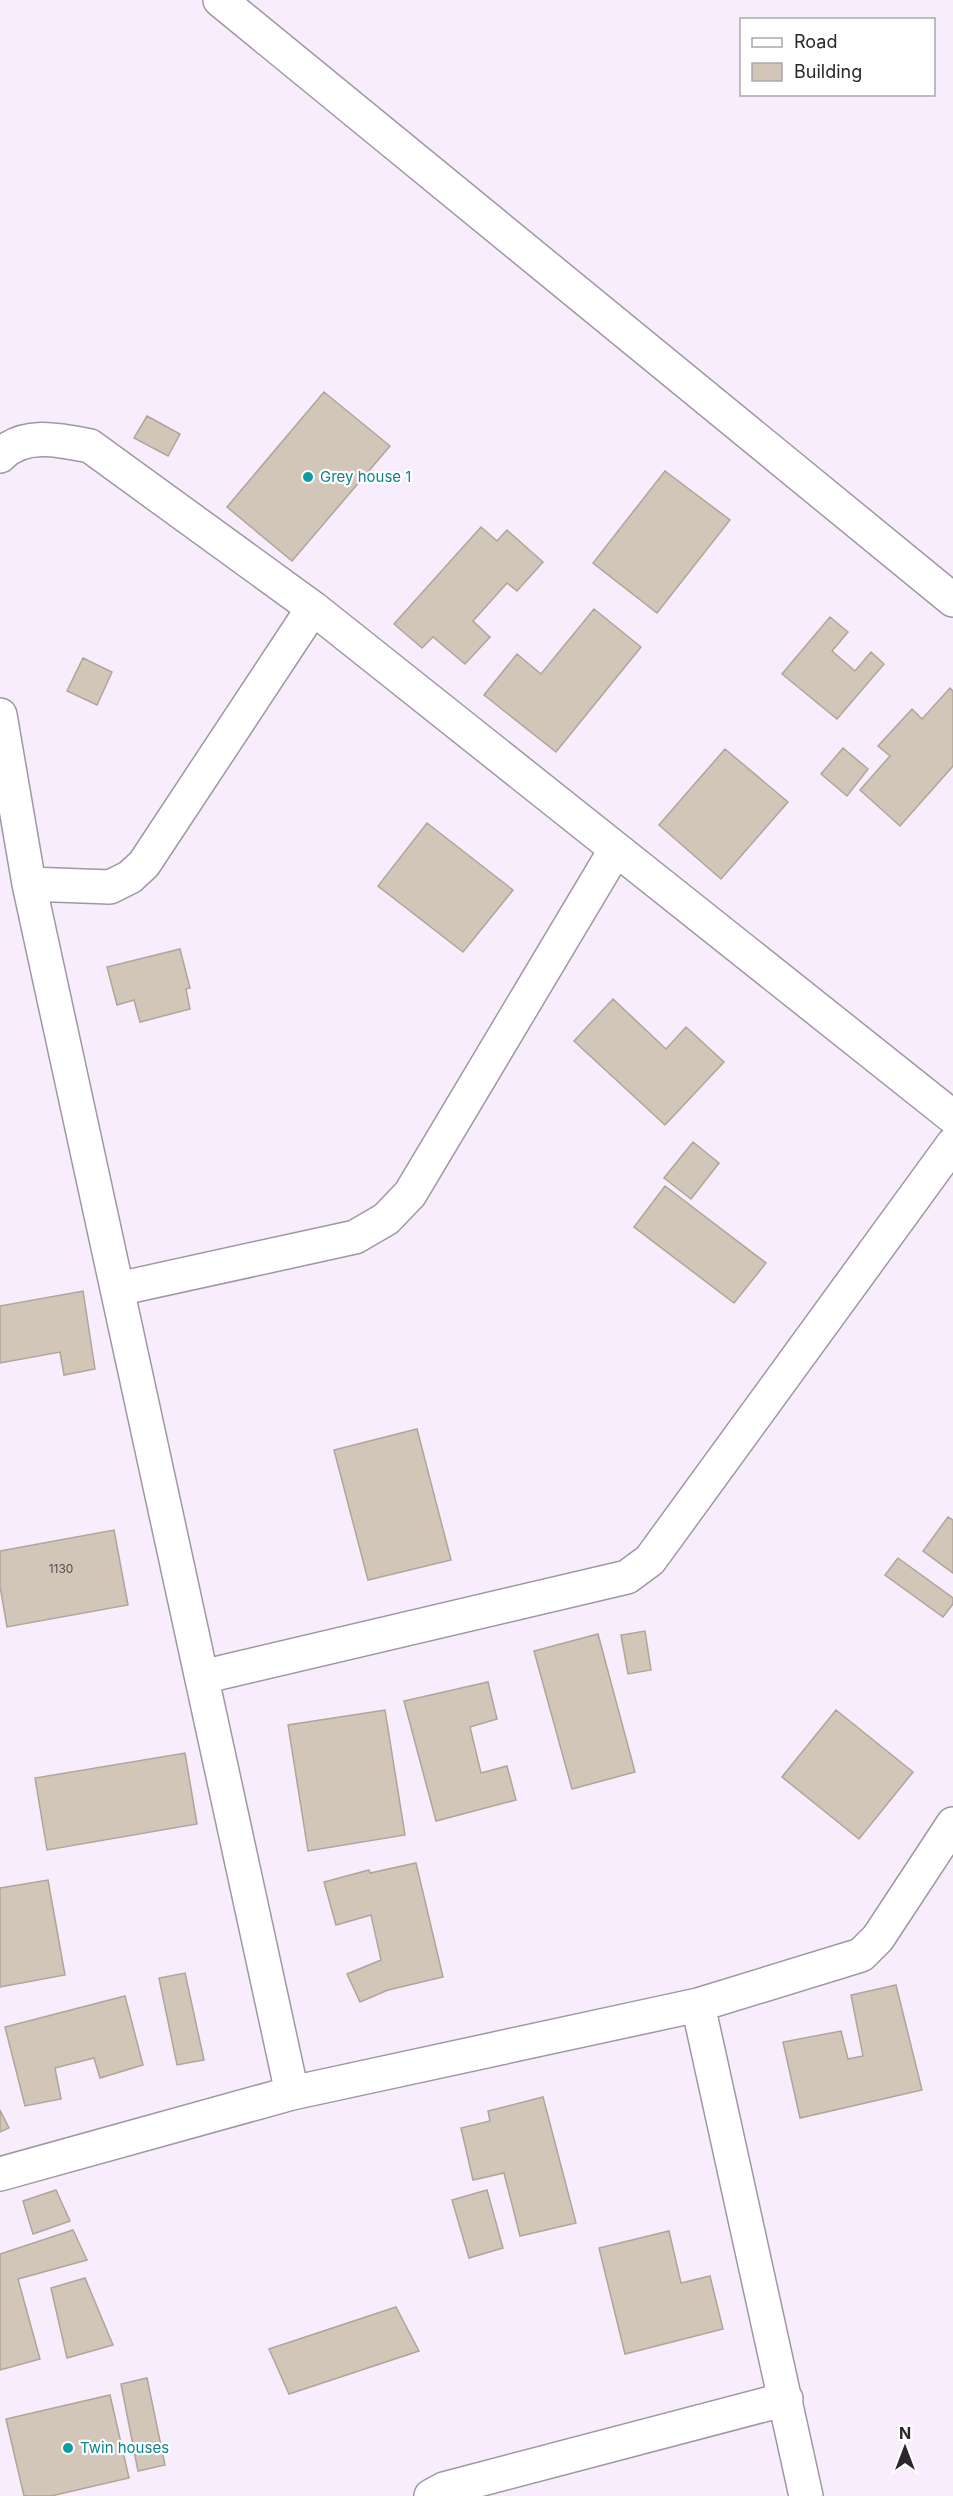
<svg xmlns="http://www.w3.org/2000/svg" width="953" height="2496" viewBox="0 0 953 2496" font-family="Inter,sans-serif">
<rect width="100%" height="100%" fill="#f7edfc"/>
<path fill="#d2c6b9" stroke="#b0a598" stroke-width="1.5" d="M 324,392 L 390,446 L 292,561 L 227,507 Z
M 147,416 L 180,434 L 168,456 L 134,438 Z
M 665,471 L 730,520 L 657,613 L 593,563 Z
M 481,527 L 497,541 L 507,530 L 543,562 L 517,591 L 507,583 L 473,621 L 490,637 L 465,664 L 433,637 L 422,648 L 394,624 Z
M 594,609 L 641,647 L 556,752 L 484,695 L 517,654 L 541,674 Z
M 830,617 L 848,632 L 832,651 L 855,671 L 871,652 L 884,664 L 837,719 L 782,674 Z
M 83,658 L 112,672 L 97,705 L 67,691 Z
M 950,688 L 953,691 L 953,766 L 900,826 L 860,790 L 890,756 L 878,746 L 912,709 L 922,719 Z
M 843,748 L 868,769 L 847,796 L 821,774 Z
M 725,749 L 788,802 L 721,879 L 659,825 Z
M 427,823 L 513,890 L 463,952 L 378,886 Z
M 180,949 L 190,988 L 186,989 L 190,1009 L 140,1022 L 134,1000 L 117,1005 L 107,967 Z
M 613,999 L 666,1049 L 686,1027 L 724,1062 L 665,1125 L 574,1041 Z
M 693,1142 L 719,1163 L 691,1199 L 664,1178 Z
M 665,1186 L 766,1263 L 734,1303 L 634,1227 Z
M 83,1291 L 95,1369 L 64,1375 L 60,1352 L 0,1363 L 0,1306 Z
M 417,1429 L 451,1560 L 368,1580 L 334,1450 Z
M 948,1517 L 953,1520 L 953,1573 L 923,1551 Z
M 114,1530 L 128,1605 L 7,1627 L 0,1586 L 0,1551 Z
M 898,1558 L 953,1598 L 953,1604 L 943,1617 L 885,1575 Z
M 645,1631 L 651,1670 L 628,1674 L 621,1635 Z
M 598,1634 L 635,1772 L 572,1789 L 534,1651 Z
M 488,1682 L 497,1719 L 470,1727 L 481,1773 L 507,1766 L 516,1800 L 436,1821 L 404,1701 Z
M 385,1710 L 405,1835 L 308,1851 L 288,1725 Z
M 836,1710 L 913,1772 L 859,1839 L 782,1777 Z
M 185,1753 L 197,1824 L 47,1850 L 35,1778 Z
M 416,1863 L 443,1977 L 388,1990 L 360,2002 L 347,1974 L 381,1960 L 371,1915 L 336,1925 L 324,1882 L 369,1870 L 370,1873 Z
M 48,1880 L 65,1975 L 0,1987 L 0,1888 Z
M 185,1973 L 204,2060 L 177,2065 L 159,1978 Z
M 896,1985 L 922,2090 L 800,2118 L 783,2042 L 841,2031 L 848,2059 L 863,2056 L 851,1995 Z
M 125,1996 L 143,2065 L 100,2078 L 94,2058 L 55,2068 L 61,2099 L 25,2106 L 5,2027 Z
M 543,2097 L 576,2223 L 520,2236 L 504,2173 L 473,2180 L 461,2128 L 490,2121 L 488,2111 Z
M 0,2110 L 9,2128 L 0,2132 Z
M 56,2190 L 70,2221 L 33,2234 L 23,2201 Z
M 487,2190 L 503,2248 L 469,2258 L 452,2200 Z
M 73,2230 L 87,2260 L 18,2279 L 40,2359 L 0,2370 L 0,2254 Z
M 669,2231 L 681,2283 L 710,2276 L 723,2329 L 625,2354 L 599,2248 Z
M 85,2278 L 113,2345 L 67,2358 L 51,2288 Z
M 396,2307 L 419,2351 L 289,2394 L 269,2349 Z
M 147,2378 L 165,2465 L 138,2471 L 121,2384 Z
M 110,2395 L 129,2478 L 51,2496 L 24,2496 L 6,2419 Z"/>
<g fill="none" stroke-linecap="round" stroke-linejoin="round">
<g stroke="#a097a4" stroke-width="36">
<path id="street" d="M 220,0 L 953,600
M 0,456 C 23,431 61,440 90,446 L 313,608 L 953,1117
M 0,715 L 29,884 L 292,2093
M 29,884 L 110,887 L 130,877 L 144,864 L 313,608
M 118,1289 L 355,1237 L 386,1219 L 410,1194 L 616,849
M 202,1677 L 627,1577 L 650,1560 L 953,1144
M 698,2005 L 806,2496
M 0,2174 L 292,2093 L 698,2005 L 861,1955 L 878,1938 L 953,1824
M 431,2496 L 444,2489 L 786,2399"/>
</g>
<use href="#street" stroke="#fff" stroke-width="33"/>
</g>
<g fill="#0f9aa8" stroke="#fefefe" stroke-width="2">
<circle cx="308" cy="477" r="6"/>
<circle cx="68" cy="2448" r="6"/>
</g>
<g text-anchor="middle" stroke-width="4.5" stroke-linejoin="round" paint-order="stroke">
<g font-size="12" fill="#544e4f">
<text x="61" y="1573">1130</text>
</g>
<g font-size="15" fill="#0d838f" stroke="#fefefe" text-anchor="start">
<text x="320" y="482">Grey house 1</text>
<text x="80" y="2453">Twin houses</text>
</g>
</g>
<rect x="740" y="18" width="195" height="78" fill="#fefefe" stroke="#a9a8aa" stroke-width="1.5"/>
<rect x="752" y="38" width="30" height="9" fill="#ffffff" stroke="#a9a8aa" stroke-width="1.5"/>
<text x="794" y="48" font-size="18" fill="#2a262c">Road</text>
<rect x="752" y="63" width="30" height="18" fill="#d2c6b9" stroke="#a9a8aa" stroke-width="1.5"/>
<text x="794" y="78" font-size="18" fill="#2a262c">Building</text>
<g transform="translate(905 2448)" stroke="#fefefe" stroke-width="4.5" paint-order="stroke">
<path d="M0-4.5L10 22L0 15L-10 22Z" fill="#2a262c"/>
<text y="-9" font-size="16" font-weight="bold" text-anchor="middle" fill="#2a262c">N</text>
</g>
</svg>
